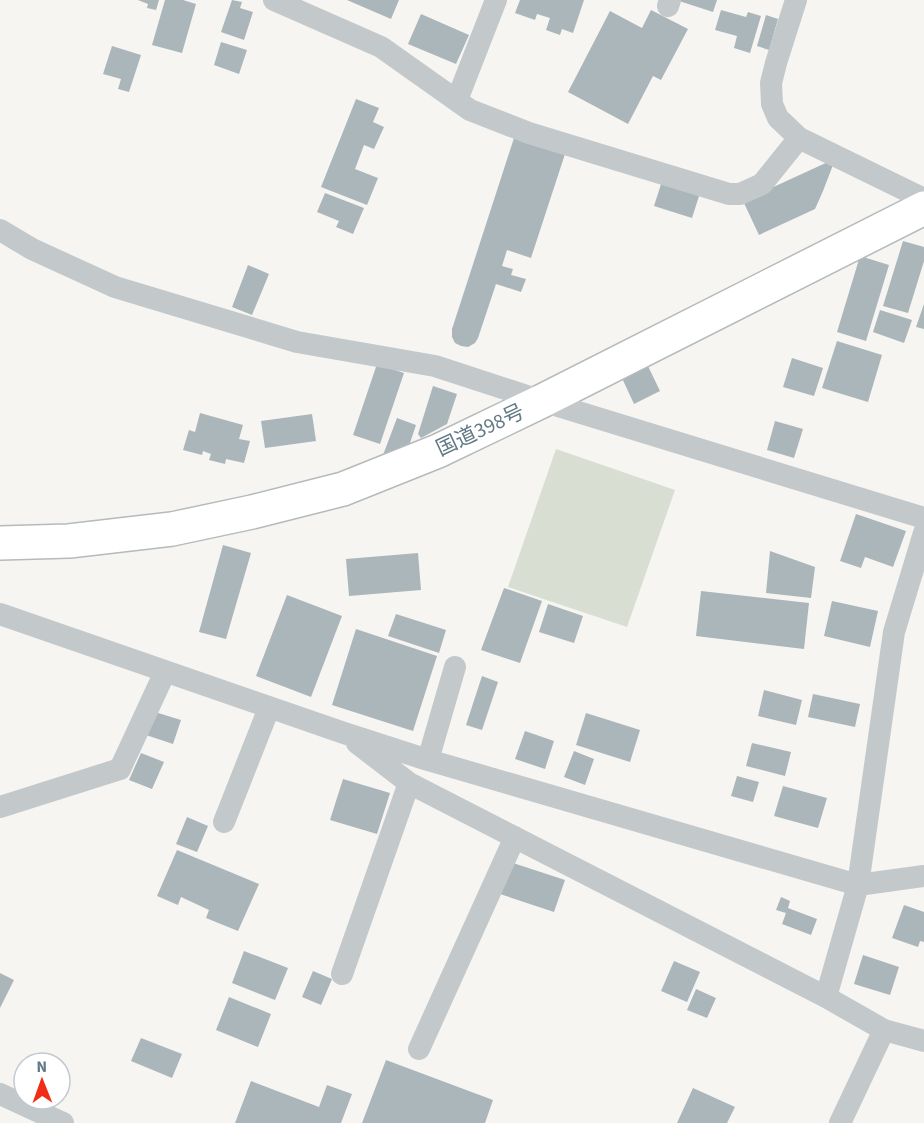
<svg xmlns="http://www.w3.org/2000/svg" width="924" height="1123" viewBox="0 0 924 1123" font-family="'Source Sans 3','Noto Sans JP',sans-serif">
<rect width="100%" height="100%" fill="#f6f5f2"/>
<path fill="#d8ded2" d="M 556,449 L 675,490 L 627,627 L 508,587 Z"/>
<path fill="#abb6ba" d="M 138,0 L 159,0 L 156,10 L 147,8 L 148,4 Z
M 165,0 L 183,0 L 196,4 L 182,53 L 152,45 Z
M 232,0 L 242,2 L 240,8 L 253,12 L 244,40 L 221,32 Z
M 347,0 L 399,0 L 391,19 Z
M 520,0 L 584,0 L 573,33 L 562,29 L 560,35 L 546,30 L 550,18 L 537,14 L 535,20 L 515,13 Z
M 676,0 L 717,0 L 713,12 Z
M 651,10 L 688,29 L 661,80 L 653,76 L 628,124 L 568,92 L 610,11 L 642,28 Z
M 721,10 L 746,17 L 748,12 L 761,16 L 750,53 L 734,48 L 737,36 L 715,30 Z
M 421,14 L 469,35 L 456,64 L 408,44 Z
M 766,15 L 778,19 L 769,50 L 757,46 Z
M 221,42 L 247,50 L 239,74 L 214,65 Z
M 112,46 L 141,55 L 129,92 L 118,89 L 121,79 L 103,74 Z
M 356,99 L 379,108 L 373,122 L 384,127 L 374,149 L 364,145 L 355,169 L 378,178 L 367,205 L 321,187 Z
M 514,138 L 565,154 L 531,258 L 507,250 L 502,266 L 513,269 L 511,275 L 526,279 L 521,292 L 496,284 L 478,338 L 475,343 L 468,347 L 461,346 L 455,343 L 452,337 L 452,329 Z
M 830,161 L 833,165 L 823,191 L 815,209 L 759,235 L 743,201 Z
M 662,181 L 700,193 L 692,218 L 654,206 Z
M 325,193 L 364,208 L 353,234 L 336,227 L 339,221 L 317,212 Z
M 903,241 L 924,247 L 924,261 L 908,313 L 883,306 Z
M 860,256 L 889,265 L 866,341 L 837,332 Z
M 248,265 L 269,274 L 252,315 L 232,307 Z
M 924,304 L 924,329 L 916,327 Z
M 880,310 L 912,320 L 904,343 L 873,332 Z
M 837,341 L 882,355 L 868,402 L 822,388 Z
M 792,358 L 823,368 L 814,396 L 783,387 Z
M 377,364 L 404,373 L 380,444 L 353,435 Z
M 647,364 L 660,391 L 634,404 L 621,376 Z
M 433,386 L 457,394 L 447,424 L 421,438 L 418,434 Z
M 200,413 L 243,425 L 239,439 L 250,441 L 244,463 L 226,459 L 225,464 L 209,460 L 211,454 L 203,451 L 202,455 L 183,450 L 189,430 L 195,432 Z
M 312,414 L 316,441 L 265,448 L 261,421 Z
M 397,418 L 416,425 L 409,446 L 383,455 Z
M 775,421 L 803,429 L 794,458 L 767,450 Z
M 856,514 L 906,531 L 893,567 L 865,557 L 861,568 L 840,561 Z
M 223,545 L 251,553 L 226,639 L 199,632 Z
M 770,551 L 815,567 L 811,598 L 766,593 Z
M 418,553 L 421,590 L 349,596 L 346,559 Z
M 504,588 L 542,601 L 520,663 L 481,650 Z
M 701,591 L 809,603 L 804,649 L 696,636 Z
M 287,595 L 342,616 L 311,697 L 256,676 Z
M 832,601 L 878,611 L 870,647 L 824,636 Z
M 548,604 L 583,616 L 574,643 L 539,632 Z
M 396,614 L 446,630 L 439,653 L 388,636 Z
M 356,629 L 437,656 L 413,731 L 332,705 Z
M 482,676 L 498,682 L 482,730 L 466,725 Z
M 764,690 L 802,700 L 796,725 L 758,716 Z
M 813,694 L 860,704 L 855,727 L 808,717 Z
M 155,712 L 181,720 L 173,744 L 146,735 Z
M 586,713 L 640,730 L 630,762 L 576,745 Z
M 525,731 L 554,741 L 545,769 L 515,759 Z
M 752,743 L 791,752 L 785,776 L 746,766 Z
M 574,751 L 594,759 L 585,785 L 564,777 Z
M 141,753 L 164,762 L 152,789 L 129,780 Z
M 737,776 L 759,782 L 753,802 L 731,796 Z
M 343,779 L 390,793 L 377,834 L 330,820 Z
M 783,786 L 827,798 L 818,828 L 774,816 Z
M 187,817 L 208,826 L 197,852 L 176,844 Z
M 177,850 L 259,884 L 238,931 L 206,918 L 209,910 L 181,897 L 178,905 L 157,896 Z
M 510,862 L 565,880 L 554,912 L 500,894 Z
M 781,897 L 790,901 L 788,908 L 817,919 L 811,935 L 782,924 L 786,913 L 776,910 Z
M 904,905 L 924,912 L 924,942 L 920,941 L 918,947 L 892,938 Z
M 244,951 L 288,968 L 275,1000 L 232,983 Z
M 863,955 L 899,967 L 890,995 L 854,984 Z
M 674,961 L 700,972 L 687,1002 L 661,991 Z
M 313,971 L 332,979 L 321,1005 L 302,997 Z
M 0,973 L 14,980 L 0,1008 Z
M 696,989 L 716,998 L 707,1018 L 687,1010 Z
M 229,997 L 271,1014 L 258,1047 L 216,1030 Z
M 141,1038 L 182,1054 L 172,1078 L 131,1061 Z
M 386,1060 L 493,1100 L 485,1123 L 362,1123 Z
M 251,1081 L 319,1107 L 327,1085 L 352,1094 L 341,1123 L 235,1123 Z
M 693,1088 L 735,1107 L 727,1123 L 677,1123 Z"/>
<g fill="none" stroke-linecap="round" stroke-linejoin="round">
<g stroke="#b5babc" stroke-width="36">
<path id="highway" d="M 0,543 L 69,541 L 172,529 L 252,512 L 343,489 L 438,451 L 542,401 L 924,208"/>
</g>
<path stroke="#c3c8cb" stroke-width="22" d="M 274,0 L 381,47 L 470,110 L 529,133 L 729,194 L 740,194 L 762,184 L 799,138
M 796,0 L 776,63 L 771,83 L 772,104 L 778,118 L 799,138 L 924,199
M 668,6 L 670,0
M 457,100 L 496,0
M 0,230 L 32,249 L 115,287 L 297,342 L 435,366 L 542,401 L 924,518
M 0,614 L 344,733 L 428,760 L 858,885 L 924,876
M 357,743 L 409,783 L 826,997 L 884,1030 L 924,1041
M 428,760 L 455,667
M 0,807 L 120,769 L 165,672
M 224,822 L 269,708
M 342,974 L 409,783
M 826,997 L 858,885 L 894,632 L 924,533
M 419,1049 L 515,837
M 0,1094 L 63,1123
M 840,1123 L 884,1030"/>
<use href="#highway" stroke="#fff" stroke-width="33"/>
</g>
<g text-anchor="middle" stroke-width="6" stroke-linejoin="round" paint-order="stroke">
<g font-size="21" fill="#627a86" stroke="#fff">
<text transform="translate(480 430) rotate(-25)" y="7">国道398号</text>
</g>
</g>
<g transform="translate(42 1081) rotate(359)"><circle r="28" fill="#ffffff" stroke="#c0cacf" stroke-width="1.5"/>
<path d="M0-4.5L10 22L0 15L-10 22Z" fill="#f22d15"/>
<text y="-9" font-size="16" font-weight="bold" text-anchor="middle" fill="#627a86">N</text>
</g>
</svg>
